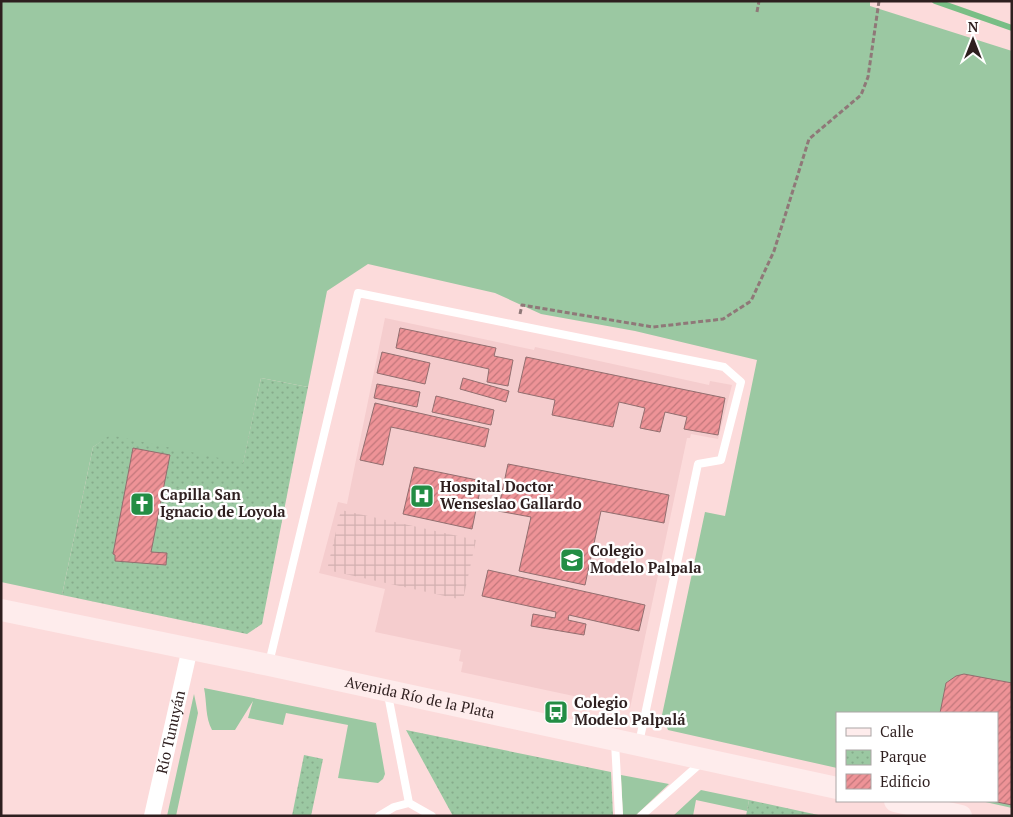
<svg xmlns="http://www.w3.org/2000/svg" width="1013" height="817" viewBox="0 0 1013 817" font-family="'PT Serif',serif">
<defs>
<pattern id="industrial-grid" width="8" height="8" patternUnits="userSpaceOnUse" patternTransform="scale(1.25)"><rect width="8" height="8" fill="#f5cdce"/><path d="M0 4h8M4 0v8" fill="none" stroke="#d2b0b0"/></pattern>
<pattern id="park-dots" width="8" height="8" patternUnits="userSpaceOnUse" patternTransform="scale(1.25)"><rect width="8" height="8" fill="#9bc8a2"/><path d="M2 2h.1M6 6h.1" fill="none" stroke="#86ab8b" stroke-width="1.8" stroke-linecap="round"/></pattern>
<pattern id="building-hatch" width="6" height="6" patternUnits="userSpaceOnUse" patternTransform="scale(1.25)"><rect width="6" height="6" fill="#ee9397"/><path d="M-1 1l2-2M0 6l6-6M5 7l2-2" fill="none" stroke="#c1777b"/></pattern>
</defs>
<rect width="100%" height="100%" fill="#fcdbdb"/>
<path fill="#f5cdce" d="M 385,318 L 534,350 L 535,347 L 709,385 L 710,381 L 732,385 L 718,439 L 691,434 L 690,438 L 687,438 L 630,708 L 461,672 L 463,662 L 459,661 L 461,650 L 375,632 L 385,589 L 319,573 L 338,502 L 347,504 Z"/>
<path fill="url(#industrial-grid)" d="M 341,510 L 476,540 L 463,600 L 327,570 Z"/>
<path fill="#9bc8a2" d="M 1,1 L 870,1 L 870,6 L 1012,51 L 1012,808 L 981,801 L 997,801 L 997,713 L 837,713 L 837,768 L 668,730 L 662,715 L 705,512 L 725,516 L 757,360 L 635,331 L 541,314 L 495,293 L 368,264 L 327,291 L 308,387 L 261,378 L 243,464 L 110,436 L 93,447 L 62,595 L 1,582 Z
M 204,688 L 376,723 L 385,774 L 383,779 L 378,783 L 338,778 L 348,725 L 286,713 L 283,725 L 248,718 L 253,701 L 235,730 L 212,730 C 205,717 207,702 204,688 Z
M 194,694 L 198,713 L 176,816 L 167,816 Z
M 621,775 L 669,784 L 635,816 L 623,816 Z
M 701,790 L 749,800 L 747,811 L 696,800 L 693,816 L 673,816 Z"/>
<path fill="url(#park-dots)" d="M 261,378 L 308,387 L 262,624 L 247,634 L 62,595 L 93,447 L 110,435 L 243,463 Z
M 406,730 L 611,772 L 613,816 L 453,816 Z
M 304,755 L 323,759 L 311,816 L 292,816 Z
M 749,800 L 823,816 L 746,816 Z"/>
<g fill="none" stroke-linecap="round" stroke-linejoin="round">
<path stroke="#78be85" stroke-width="6" d="M 935,1 L 1012,28"/>
</g>
<path fill="url(#building-hatch)" stroke="#926e6f" d="M 400,328 L 496,348 L 494,356 L 513,360 L 508,386 L 487,382 L 489,369 L 396,348 Z
M 382,352 L 430,363 L 425,384 L 377,373 Z
M 526,357 L 725,398 L 718,435 L 684,429 L 687,417 L 665,412 L 660,432 L 640,428 L 645,408 L 619,402 L 613,427 L 552,415 L 555,400 L 518,392 Z
M 463,378 L 509,391 L 506,402 L 460,389 Z
M 377,384 L 420,392 L 417,407 L 374,398 Z
M 436,396 L 494,410 L 491,425 L 432,412 Z
M 375,403 L 489,429 L 485,447 L 391,427 L 383,465 L 360,460 Z
M 133,448 L 170,455 L 151,552 L 167,553 L 166,565 L 115,561 L 115,555 L 113,554 Z
M 508,464 L 669,495 L 664,523 L 601,511 L 585,585 L 519,571 L 531,517 L 498,511 Z
M 414,467 L 482,481 L 472,529 L 403,514 Z
M 488,570 L 645,605 L 639,631 L 569,615 L 568,620 L 586,624 L 584,635 L 531,626 L 533,614 L 555,618 L 556,612 L 482,596 Z
M 964,674 L 1012,683 L 1012,805 L 992,801 L 997,801 L 997,713 L 940,713 L 946,683 L 956,676 Z"/>
<g fill="none" stroke-linecap="round" stroke-linejoin="round">
<path stroke="#8f7878" stroke-width="3" stroke-dasharray="5 2.5" stroke-linecap="butt" d="M 757,12 L 759,1
M 520,314 L 522,305 L 653,327 L 723,319 L 751,301 L 774,251 L 809,139 L 861,95 L 868,77 L 879,1"/>
<path stroke="#fff" stroke-width="8" d="M 269,663 L 358,293 L 724,367 L 741,382 L 721,460 L 698,464 L 639,743
M 388,695 L 409,803
M 615,742 L 619,816
M 379,816 L 394,807 L 409,803 L 432,816
M 641,816 L 702,762"/>
<path stroke="#fff" stroke-width="16" id="s1" d="M 152,816 L 190,648"/>
<g stroke="#feecec" stroke-width="22">
<path id="s2" d="M 1,610 L 269,665 L 837,788"/>
<path d="M 895,801 L 961,816"/>
</g>
</g>
<defs>
<g id="hospital-square" transform="scale(1.25)"><rect x="-9" y="-9" width="18" height="18" rx="4" fill="#238d44" stroke="#fff"/><path d="M-5-5h3v3.5h4V-5h3V5h-3V1.5h-4V5h-3Z" fill="#fff"/></g>
<g id="church-square" transform="scale(1.25)"><rect x="-9" y="-9" width="18" height="18" rx="4" fill="#238d44" stroke="#fff"/><path d="M-1.2-6h2.4v3.5h3.3v2.4h-3.3V6h-2.4V-.1h-3.3v-2.4h3.3Z" fill="#fff"/></g>
<g id="school-square" transform="scale(1.25)"><rect x="-9" y="-9" width="18" height="18" rx="4" fill="#238d44" stroke="#fff"/><path d="M0-5L7-2L0 1L-7-2ZM-4 1L0 2.5L4 1V4Q0 6-4 4Z" fill="#fff"/></g>
<g id="bus-square" transform="scale(1.25)"><rect x="-9" y="-9" width="18" height="18" rx="4" fill="#238d44" stroke="#fff"/><path d="M-5-6H5V4H4V6H2V4H-2V6H-4V4H-5ZM-3.5-4V0h7V-4ZM-3.5 1.2v1.5H-2V1.2ZM2 1.2v1.5H3.5V1.2Z" fill="#fff"/></g>
</defs>
<g fill-rule="evenodd">
<use href="#hospital-square" x="422" y="496"/>
<use href="#church-square" x="142" y="504"/>
<use href="#school-square" x="572" y="560"/>
<use href="#bus-square" x="556" y="712"/>
</g>
<g text-anchor="middle" stroke-width="5" stroke-linejoin="round" paint-order="stroke">
<g font-size="15" font-weight="bold" fill="#2e1f1f" stroke="#fff" text-anchor="start">
<text x="440" y="492">Hospital Doctor<tspan x="440" dy="17">Wenseslao Gallardo</tspan></text>
<text x="160" y="500">Capilla San<tspan x="160" dy="17">Ignacio de Loyola</tspan></text>
<text x="590" y="556">Colegio<tspan x="590" dy="17">Modelo Palpala</tspan></text>
<text x="574" y="708">Colegio<tspan x="574" dy="17">Modelo Palpalá</tspan></text>
</g>
<g font-size="15" fill="#2e1f1f" stroke="#fff">
<text dy="5" stroke="none"><textPath href="#s2" startOffset="428">Avenida Río de la Plata</textPath></text>
<text dy="5" stroke="none"><textPath href="#s1" startOffset="86">Río Tunuyán</textPath></text>
</g>
</g>
<rect width="1013" height="817" fill="none" stroke="#2e1f1f" stroke-width="5"/>
<rect x="836" y="712" width="162" height="90" fill="#ffffff" stroke="#aba5a5"/>
<rect x="846" y="728" width="25" height="8" fill="#feecec" stroke="#aba5a5"/>
<text x="880" y="737" font-size="15" fill="#2e1f1f">Calle</text>
<rect x="846" y="750" width="25" height="15" fill="url(#park-dots)" stroke="#aba5a5"/>
<text x="880" y="762" font-size="15" fill="#2e1f1f">Parque</text>
<rect x="846" y="774" width="25" height="15" fill="url(#building-hatch)" stroke="#aba5a5"/>
<text x="880" y="787" font-size="15" fill="#2e1f1f">Edificio</text>
<g transform="translate(973 40)" stroke="#ffffff" stroke-width="4" paint-order="stroke">
<path d="M0-4L9 19L0 12L-9 19Z" fill="#2e1f1f"/>
<text y="-8" font-size="14" font-weight="bold" text-anchor="middle" fill="#2e1f1f">N</text>
</g>
</svg>
